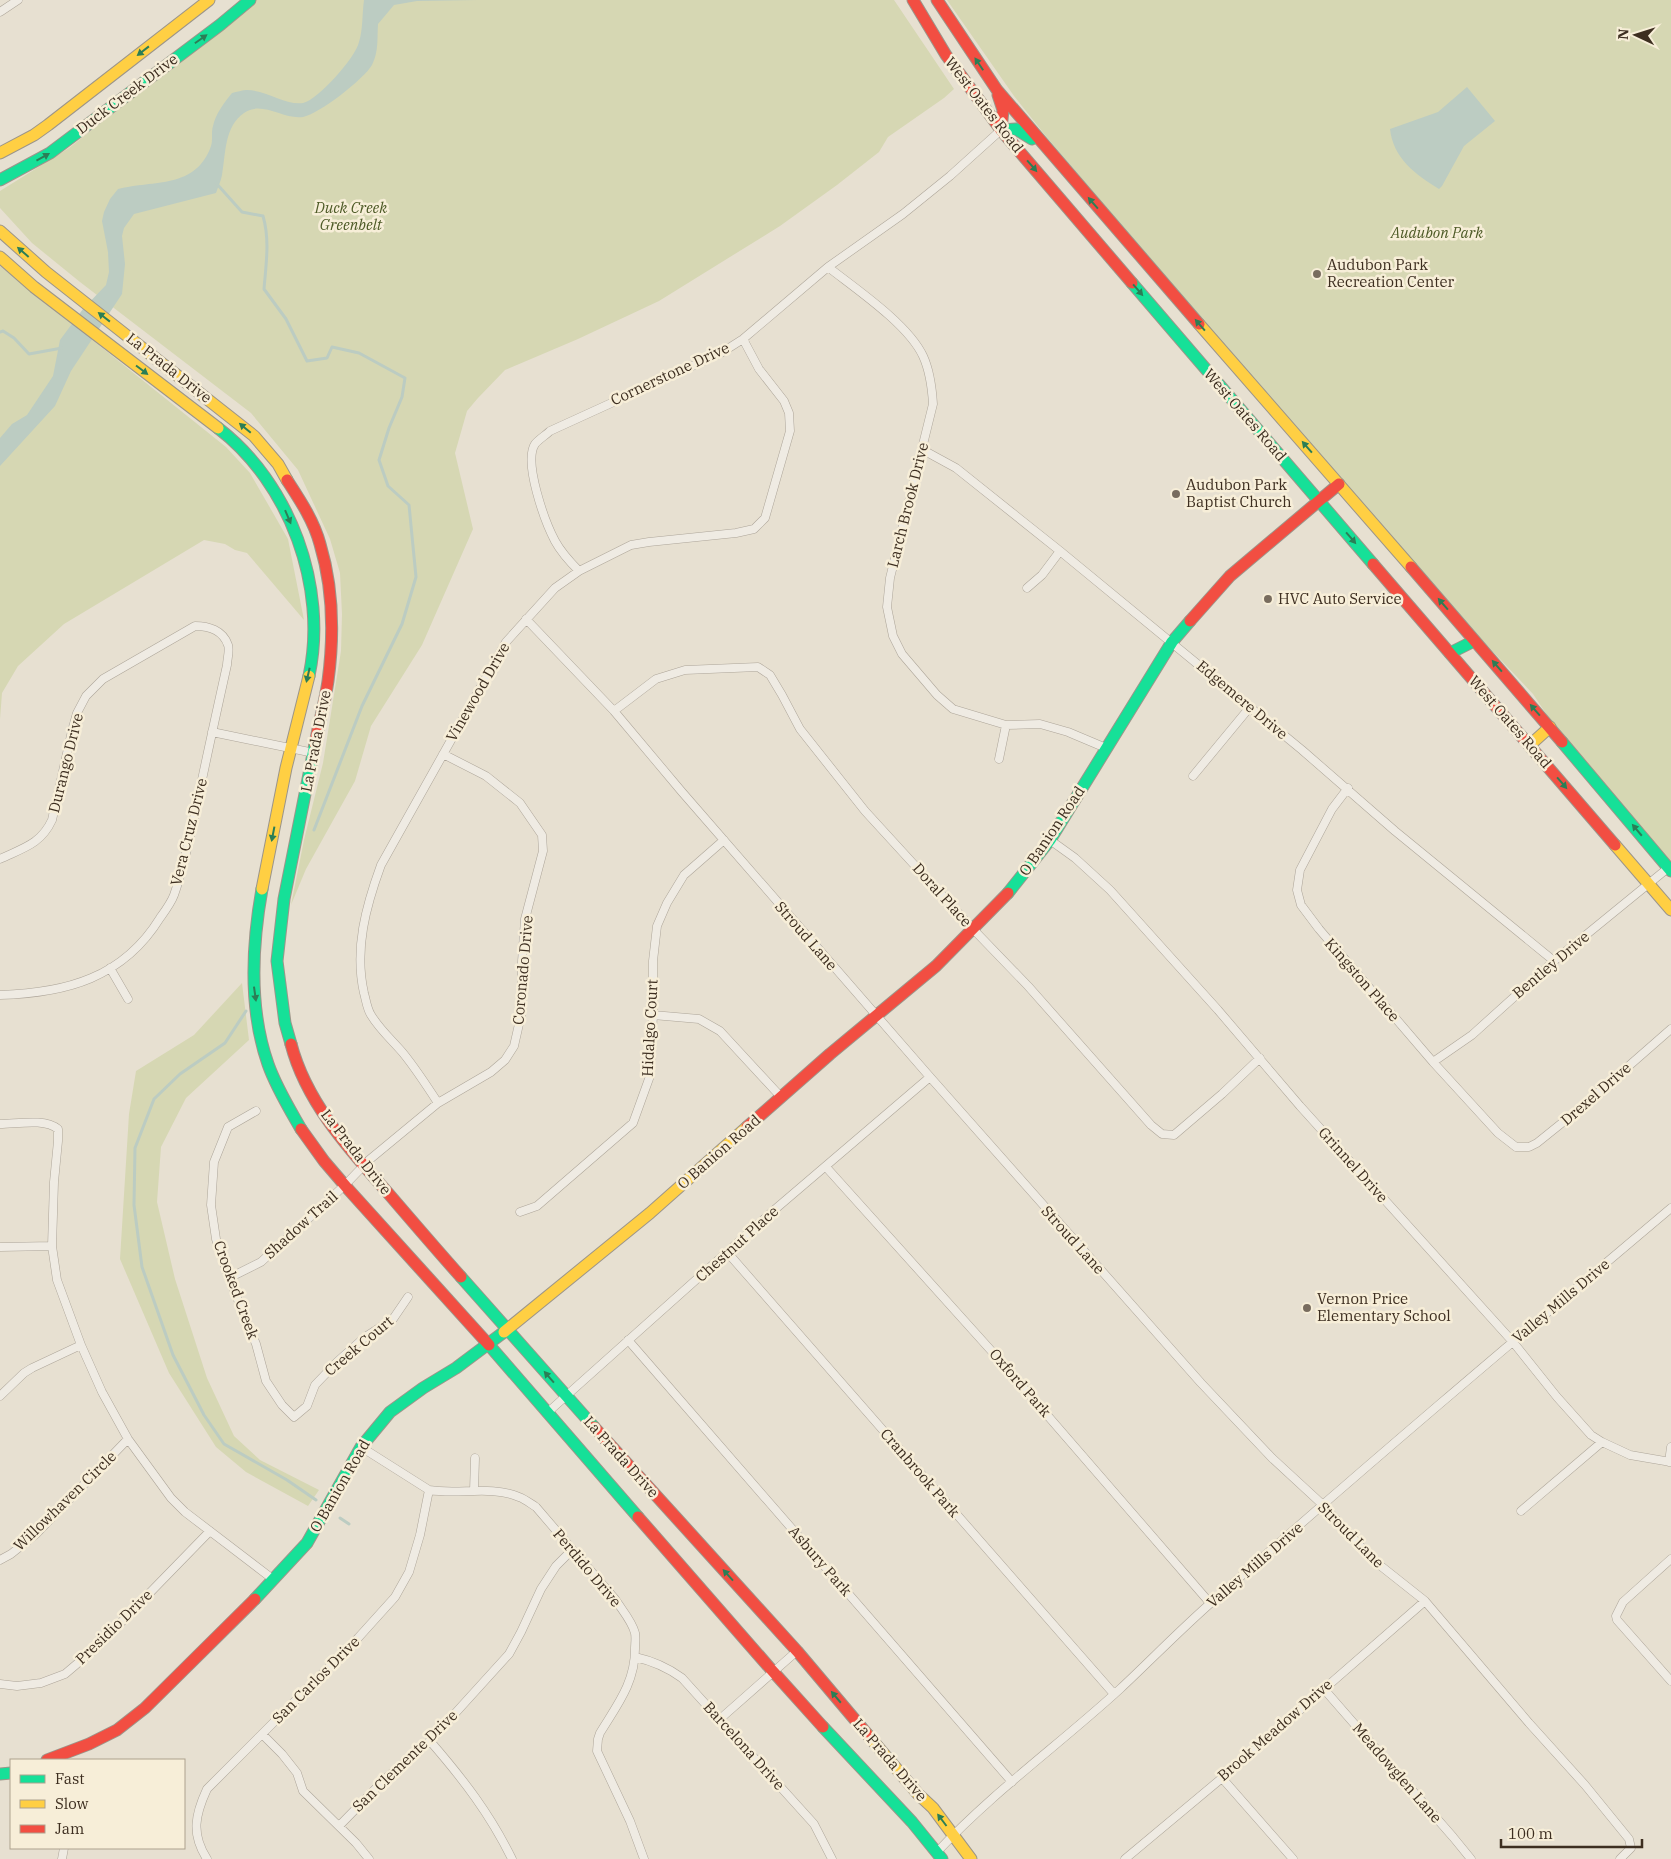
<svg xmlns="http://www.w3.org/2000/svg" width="1671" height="1859" viewBox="0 0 1671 1859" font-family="'IBM Plex Serif',serif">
<rect width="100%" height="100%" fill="#e7e0d1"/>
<path fill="#d6d7b3" d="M 256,0 L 894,0 L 954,89 L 944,98 L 888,137 L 879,152 L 837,185 L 780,226 L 659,301 L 578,339 L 505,370 L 478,398 L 467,411 L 455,453 L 473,529 L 422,645 L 371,726 L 355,781 L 306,869 L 291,905 L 304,840 L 323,763 L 341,651 L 342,614 L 340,573 L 330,539 L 298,470 L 251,413 L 80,282 L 32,243 L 0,208 L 0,191 L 69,148 Z
M 947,0 L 1671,0 L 1671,866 L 1555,727 L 1533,694 L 1464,621 L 1167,280 L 1045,135 L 1014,96 Z
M 0,266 L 226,447 L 250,473 L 288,539 L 304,620 L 247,553 L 235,550 L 225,544 L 204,540 L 64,624 L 18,666 L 2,693 L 0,719 Z
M 242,983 L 249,1040 L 186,1098 L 161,1147 L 157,1202 L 175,1279 L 207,1378 L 234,1436 L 260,1460 L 319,1490 L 308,1506 L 246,1472 L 216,1447 L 169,1373 L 120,1259 L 129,1114 L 136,1071 L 194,1035 Z"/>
<path fill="#bcccc2" d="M 364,0 L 477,0 L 417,1 L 394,5 L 378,24 C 377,38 379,51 372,65 C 364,79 319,114 303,117 C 283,120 262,100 244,113 C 224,127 226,153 222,175 C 221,181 218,187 216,193 L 134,214 L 124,228 L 122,236 L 125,264 L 122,294 L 71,371 L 55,406 L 0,466 L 0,438 L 12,424 L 27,415 L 53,376 L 60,340 L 83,309 L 106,285 L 109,272 L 108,252 L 102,221 L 104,212 L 110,199 L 118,189 C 154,180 196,189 211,146 C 213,140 211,132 213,126 C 216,113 224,103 232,93 C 237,92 242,90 247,90 C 266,90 284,105 303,103 C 318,100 356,57 359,42 C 363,29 362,14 364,0 Z
M 1467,87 L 1495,121 L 1464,146 L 1442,186 L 1439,189 C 1416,175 1393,158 1390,129 L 1438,112 Z"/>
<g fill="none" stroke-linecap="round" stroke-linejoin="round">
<path stroke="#bcccc2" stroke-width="3" d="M 216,183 L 242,212 L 263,216 C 270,240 266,264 264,289 L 286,319 L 307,361 L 327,358 L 332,347 L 359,353 L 405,378 L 402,397 L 389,428 L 379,460 L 388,486 L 409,505 L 416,577 L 402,624 L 362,706 L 314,830
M 0,332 L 3,331 L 14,338 L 29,354 L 62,348
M 246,1011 L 225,1043 L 180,1074 L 154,1099 L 135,1148 L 134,1205 L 142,1267 L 173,1355 L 204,1415 L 224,1444 L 287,1480 L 316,1500
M 340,1518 L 349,1524"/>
<g stroke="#ada599" stroke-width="9">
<path id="street" d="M 0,12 L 18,0
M 828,267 C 856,289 908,324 923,356 C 930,371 932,388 933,404 L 890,578 L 887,607 L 893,636 L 902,654 L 937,695 L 953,709 L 1006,725 L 1040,724 L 1068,732 L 1106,748
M 923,450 L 956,468 L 1060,551 L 1302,750 L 1395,831 L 1554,961
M 579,571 C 570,562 561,552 555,541 C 545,522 523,462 535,444 C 539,439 546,435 550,431 L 721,353 L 743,339 L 828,267 L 903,214 L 950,176 L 1001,130
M 1027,588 L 1042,575 L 1060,551
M 526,619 L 614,711 L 682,792 L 930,1077 L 1201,1383 L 1272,1458 L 1323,1505 L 1372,1559 L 1425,1601 L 1529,1723 L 1585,1785 L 1629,1839 L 1631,1848 L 1620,1859
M 614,711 L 656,679 L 685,670 L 758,667 L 770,675 L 782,695 L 800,729 L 865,811 L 973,929 L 1028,986 L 1151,1125 L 1162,1134 L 1174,1135 L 1222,1094 L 1260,1058
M 212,732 L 314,753
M 999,759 L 1006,725
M 1193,776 L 1250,707
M 1348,788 L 1332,809 L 1300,870 L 1297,890 L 1301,905 L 1319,929 L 1433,1062 L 1498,1133 L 1516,1147 L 1529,1147 L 1537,1143 L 1583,1106 L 1671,1029
M 1050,840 L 1075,858 L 1110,890 L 1218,1010 L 1300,1106 L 1513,1342 L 1557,1397 L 1591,1435 L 1602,1442 L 1630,1455 L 1671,1462
M 0,859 C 23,848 41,844 52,820 L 72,731 L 77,713 L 86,696 L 103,679 L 195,626 C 208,626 223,630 228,645 C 230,650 227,660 227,665 C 217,710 207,755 198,799 C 191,832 185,864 174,895 C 171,903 165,911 160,918 C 123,978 66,993 0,995
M 110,968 L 128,999
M 653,1015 L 699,1019 L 720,1031 L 781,1097
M 1433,1062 L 1472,1035 L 1554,961 L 1668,868
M 438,1103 C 427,1086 416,1069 403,1053 C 392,1040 380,1030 371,1015 C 367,1009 366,1000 364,993 C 354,949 366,906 381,865 L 506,642 L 555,588 L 579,571 L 631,545 L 649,542 L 736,533 L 754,529 L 765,518 L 790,431 L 789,413 L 784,401 L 759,369 L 743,339
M 256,1111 L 228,1127 L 214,1162 L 211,1205 L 216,1239 L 229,1278 L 256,1344 L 266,1381 L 282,1405 L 294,1417 L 307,1406 L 315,1385 L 338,1361 L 365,1337 L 393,1319 L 408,1297
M 0,1124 C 17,1124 44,1118 58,1129 L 58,1141 L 54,1182 L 52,1246 L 57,1280 L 81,1345 L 102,1392 L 128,1439 L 171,1498 L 185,1512 L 274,1580
M 826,1167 L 996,1356 L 1210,1603
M 520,1212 L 537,1206 L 633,1123 L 650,1076 L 653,1015 L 653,961 L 657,926 L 667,903 L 684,875 L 724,840
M 0,1247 L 52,1246
M 727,1252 L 1114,1694
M 229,1278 L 261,1262 L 345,1185 L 369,1160 L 438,1103 L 491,1072 L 505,1060 L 514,1046 L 522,1011 L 522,962 L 525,919 L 543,851 L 542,835 L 520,803 L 486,776 L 443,754
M 628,1340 L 1012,1782
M 0,1396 L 24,1373 L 32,1368 L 81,1345
M 547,1413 L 773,1211 L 930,1077
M 361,1447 L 429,1490 C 459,1495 491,1485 519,1497 C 525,1499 531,1504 536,1507 L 615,1599 C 622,1610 632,1621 635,1633 C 636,1638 635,1644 635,1649 C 635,1683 617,1705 600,1733 L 598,1739 L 597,1751 L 630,1821 L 644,1859
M 1669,1462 L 1671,1447
M 474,1491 L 475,1458
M 1521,1511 L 1602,1442
M 1671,1559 L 1623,1602 L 1616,1616 L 1617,1620 L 1671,1681
M 0,1560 L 11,1554 L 36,1534 L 128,1439
M 635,1657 C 653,1661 667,1667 682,1678 L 814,1824 L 832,1859
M 0,1684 L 17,1686 L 41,1683 L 65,1674 L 98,1646 L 210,1531
M 1323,1688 L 1453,1837 L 1471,1859
M 720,1719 L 797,1651
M 262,1734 L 282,1754 L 297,1773 L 303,1791 L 356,1843 L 369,1859
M 430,1741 C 463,1779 490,1814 512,1859
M 1222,1778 L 1293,1859
M 339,1826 L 385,1779 L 430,1741 L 509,1654 L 521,1632 L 541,1589 L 556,1566 L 572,1550
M 937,1852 C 993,1792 1060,1744 1120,1689 C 1151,1660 1181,1629 1213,1601 C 1363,1468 1517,1338 1671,1208
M 62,1859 L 64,1848
M 207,1859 C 191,1834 195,1815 207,1789 L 358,1638 L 395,1597 L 409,1572 L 420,1535 L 429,1490
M 1125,1859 L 1222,1778 L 1425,1601"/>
</g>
<g stroke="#9c958a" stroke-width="13">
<path id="fast" d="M 1001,130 L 1016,129 L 1032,139
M 0,180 L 50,153 L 220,25 L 250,0
M 1132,283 L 1373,564
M 218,428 C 290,483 328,587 309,676
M 1450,653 L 1474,641
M 1562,742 L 1671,871
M 262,889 C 252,945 249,1010 268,1064 C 276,1087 289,1108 301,1129
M 1008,893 L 1050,840 L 1172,642 L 1190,621
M 291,1044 L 285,1023 L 277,961 L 284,899 L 315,744
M 461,1277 L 594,1427
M 489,1345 L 638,1517
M 255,1599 L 307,1543 L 361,1447 L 390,1412 L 423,1388 L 456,1368 L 504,1332
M 823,1727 L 912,1822 L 942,1859
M 0,1774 L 11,1773"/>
</g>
<g stroke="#9c958a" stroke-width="13">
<path id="slow" d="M 0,153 L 34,135 L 48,125 L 209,0
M 0,231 L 46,272 L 254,436 L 278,464 L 287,480
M 0,257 L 34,287 L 218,428
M 1199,324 L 1411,567
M 1530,745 L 1550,727
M 1615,845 L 1671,910
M 262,889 L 286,768 L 309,676
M 504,1332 L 650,1213 L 747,1127
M 867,1734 L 918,1794 L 933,1808 L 971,1859"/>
</g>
<g stroke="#9c958a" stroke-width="13">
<path id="jam" d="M 913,0 L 946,55 L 1001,130 L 1132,283
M 937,0 L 997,90 L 1199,324
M 998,95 L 1003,110 L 1001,130
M 287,480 C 300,500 314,521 320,544 C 333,587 334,636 328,681 C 325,702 319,723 315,744
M 1373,564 L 1615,845
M 1411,567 L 1562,742
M 1190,621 L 1230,576 L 1339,484
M 291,1044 C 306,1102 349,1149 388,1193 C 412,1221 436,1249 461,1277
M 747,1127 L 830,1054 L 936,966 L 1008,893
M 301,1129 L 324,1161 L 348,1189 L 489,1345
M 594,1427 L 797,1651 L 867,1734
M 638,1517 L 769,1667 L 823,1727
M 47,1760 L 89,1744 L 117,1730 L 145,1708 L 255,1599"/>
</g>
<use href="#street" stroke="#efebe3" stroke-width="8"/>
<use href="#fast" stroke="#16e098" stroke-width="11"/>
<use href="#slow" stroke="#ffcf43" stroke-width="11"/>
<use href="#jam" stroke="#f24e42" stroke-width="11"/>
</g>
<defs><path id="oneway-solid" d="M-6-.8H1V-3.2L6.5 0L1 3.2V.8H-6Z" transform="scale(1.25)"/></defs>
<g fill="#2b7e56">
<use href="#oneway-solid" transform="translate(201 39) rotate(-35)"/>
<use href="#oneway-solid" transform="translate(143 51) rotate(142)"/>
<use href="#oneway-solid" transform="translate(979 64) rotate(-124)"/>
<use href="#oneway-solid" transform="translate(43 157) rotate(-29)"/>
<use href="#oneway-solid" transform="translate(1032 166) rotate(49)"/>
<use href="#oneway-solid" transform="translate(1093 203) rotate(-131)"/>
<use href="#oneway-solid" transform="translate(23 252) rotate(-139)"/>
<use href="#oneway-solid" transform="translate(1138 290) rotate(49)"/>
<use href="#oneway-solid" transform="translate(104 317) rotate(-142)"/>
<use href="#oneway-solid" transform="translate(1200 325) rotate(-131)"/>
<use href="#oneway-solid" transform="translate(142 370) rotate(37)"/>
<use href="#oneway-solid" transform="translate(245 428) rotate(-140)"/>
<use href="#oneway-solid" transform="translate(1307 447) rotate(-131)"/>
<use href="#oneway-solid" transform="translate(288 517) rotate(67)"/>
<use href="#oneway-solid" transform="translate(1351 538) rotate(49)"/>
<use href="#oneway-solid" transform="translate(1443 604) rotate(-131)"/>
<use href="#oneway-solid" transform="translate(1497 666) rotate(-131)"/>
<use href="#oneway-solid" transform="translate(308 675) rotate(103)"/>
<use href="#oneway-solid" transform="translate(1535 710) rotate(-131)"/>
<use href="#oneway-solid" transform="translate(1562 783) rotate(49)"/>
<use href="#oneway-solid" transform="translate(1637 830) rotate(-130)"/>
<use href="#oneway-solid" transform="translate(273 834) rotate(101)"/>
<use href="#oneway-solid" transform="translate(255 994) rotate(82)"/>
<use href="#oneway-solid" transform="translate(549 1377) rotate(-131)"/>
<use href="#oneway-solid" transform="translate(728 1575) rotate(-132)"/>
<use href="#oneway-solid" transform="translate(836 1697) rotate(-130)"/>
<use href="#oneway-solid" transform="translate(942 1820) rotate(-127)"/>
</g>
<g fill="#786c5e" stroke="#f7eed8" stroke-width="2">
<circle cx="1317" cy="274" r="5"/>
<circle cx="1176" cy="494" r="5"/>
<circle cx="1268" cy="599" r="5"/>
<circle cx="1307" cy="1308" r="5"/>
</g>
<g text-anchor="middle" stroke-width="5" stroke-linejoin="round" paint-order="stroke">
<g font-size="15" fill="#3d2e20" stroke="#f7eed8">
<text transform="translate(127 94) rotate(-37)" y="5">Duck Creek Drive</text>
<text transform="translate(984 105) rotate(52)" y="5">West Oates Road</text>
<text transform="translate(169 368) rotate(38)" y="5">La Prada Drive</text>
<text transform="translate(670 374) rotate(-25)" y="5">Cornerstone Drive</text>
<text transform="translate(1245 415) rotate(49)" y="5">West Oates Road</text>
<text transform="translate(908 505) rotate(-76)" y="5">Larch Brook Drive</text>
<text transform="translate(478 692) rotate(-60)" y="5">Vinewood Drive</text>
<text transform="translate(1242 700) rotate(40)" y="5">Edgemere Drive</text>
<text transform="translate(1510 722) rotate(49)" y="5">West Oates Road</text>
<text transform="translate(316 741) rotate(-79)" y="5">La Prada Drive</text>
<text transform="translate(66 763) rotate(-76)" y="5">Durango Drive</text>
<text transform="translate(1052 831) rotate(-56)" y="5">O Banion Road</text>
<text transform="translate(189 832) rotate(-76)" y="5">Vera Cruz Drive</text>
<text transform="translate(942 895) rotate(48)" y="5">Doral Place</text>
<text transform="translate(806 936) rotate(49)" y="5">Stroud Lane</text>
<text transform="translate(1551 965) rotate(-40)" y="5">Bentley Drive</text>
<text transform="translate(523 970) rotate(-85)" y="5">Coronado Drive</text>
<text transform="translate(1362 980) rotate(49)" y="5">Kingston Place</text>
<text transform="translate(650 1028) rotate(-87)" y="5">Hidalgo Court</text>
<text transform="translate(1596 1094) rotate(-41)" y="5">Drexel Drive</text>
<text transform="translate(356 1152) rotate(52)" y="5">La Prada Drive</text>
<text transform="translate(719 1152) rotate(-41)" y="5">O Banion Road</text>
<text transform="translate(1353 1165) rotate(48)" y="5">Grinnel Drive</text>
<text transform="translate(301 1225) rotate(-42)" y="5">Shadow Trail</text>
<text transform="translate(1073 1240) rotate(48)" y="5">Stroud Lane</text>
<text transform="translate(737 1244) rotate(-42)" y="5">Chestnut Place</text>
<text transform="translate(236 1290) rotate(70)" y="5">Crooked Creek</text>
<text transform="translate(1561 1301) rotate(-40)" y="5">Valley Mills Drive</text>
<text transform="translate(359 1346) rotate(-40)" y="5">Creek Court</text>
<text transform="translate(1020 1383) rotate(49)" y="5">Oxford Park</text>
<text transform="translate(621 1457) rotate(48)" y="5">La Prada Drive</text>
<text transform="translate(920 1473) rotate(49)" y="5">Cranbrook Park</text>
<text transform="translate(340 1486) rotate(-60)" y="5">O Banion Road</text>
<text transform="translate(65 1501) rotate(-44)" y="5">Willowhaven Circle</text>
<text transform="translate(1351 1535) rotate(45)" y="5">Stroud Lane</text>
<text transform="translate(820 1561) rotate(49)" y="5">Asbury Park</text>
<text transform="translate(1255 1565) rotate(-41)" y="5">Valley Mills Drive</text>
<text transform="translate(587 1568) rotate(50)" y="5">Perdido Drive</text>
<text transform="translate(114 1627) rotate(-44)" y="5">Presidio Drive</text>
<text transform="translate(316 1680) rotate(-45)" y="5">San Carlos Drive</text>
<text transform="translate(1275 1730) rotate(-41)" y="5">Brook Meadow Drive</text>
<text transform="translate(744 1746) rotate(48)" y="5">Barcelona Drive</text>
<text transform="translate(890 1760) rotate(49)" y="5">La Prada Drive</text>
<text transform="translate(405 1761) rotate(-44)" y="5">San Clemente Drive</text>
<text transform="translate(1397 1773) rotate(49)" y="5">Meadowglen Lane</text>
</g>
<g font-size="15" font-style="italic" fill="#4d5a26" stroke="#f7eed8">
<text x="351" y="213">Duck Creek<tspan x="351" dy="17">Greenbelt</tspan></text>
<text x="1437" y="238">Audubon Park</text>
</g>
<g font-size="15" fill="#3d2e20" stroke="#f7eed8" text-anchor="start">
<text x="1327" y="270">Audubon Park<tspan x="1327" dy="17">Recreation Center</tspan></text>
<text x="1186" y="490">Audubon Park<tspan x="1186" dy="17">Baptist Church</tspan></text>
<text x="1278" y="604">HVC Auto Service</text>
<text x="1317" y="1304">Vernon Price<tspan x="1317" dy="17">Elementary School</tspan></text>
</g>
</g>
<rect x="10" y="1759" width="175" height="90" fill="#f7eed8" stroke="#ada18e"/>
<rect x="20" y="1775" width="25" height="8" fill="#16e098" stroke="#ada18e"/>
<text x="55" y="1784" font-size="15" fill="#3d2e20">Fast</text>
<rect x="20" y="1800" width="25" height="8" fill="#ffcf43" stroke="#ada18e"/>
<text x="55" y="1809" font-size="15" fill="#3d2e20">Slow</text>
<rect x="20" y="1825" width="25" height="8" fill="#f24e42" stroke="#ada18e"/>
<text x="55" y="1834" font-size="15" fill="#3d2e20">Jam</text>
<g transform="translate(1636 35) rotate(274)" stroke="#f7eed8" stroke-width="4" paint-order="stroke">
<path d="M0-4L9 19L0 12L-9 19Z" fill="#3d2e20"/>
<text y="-8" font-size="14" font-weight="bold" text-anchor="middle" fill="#3d2e20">N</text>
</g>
<path d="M1501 1839v8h141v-8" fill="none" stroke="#3d2e20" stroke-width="2.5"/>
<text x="1508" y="1839" font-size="15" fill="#3d2e20" stroke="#f7eed8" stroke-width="4" paint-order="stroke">100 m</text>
</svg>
